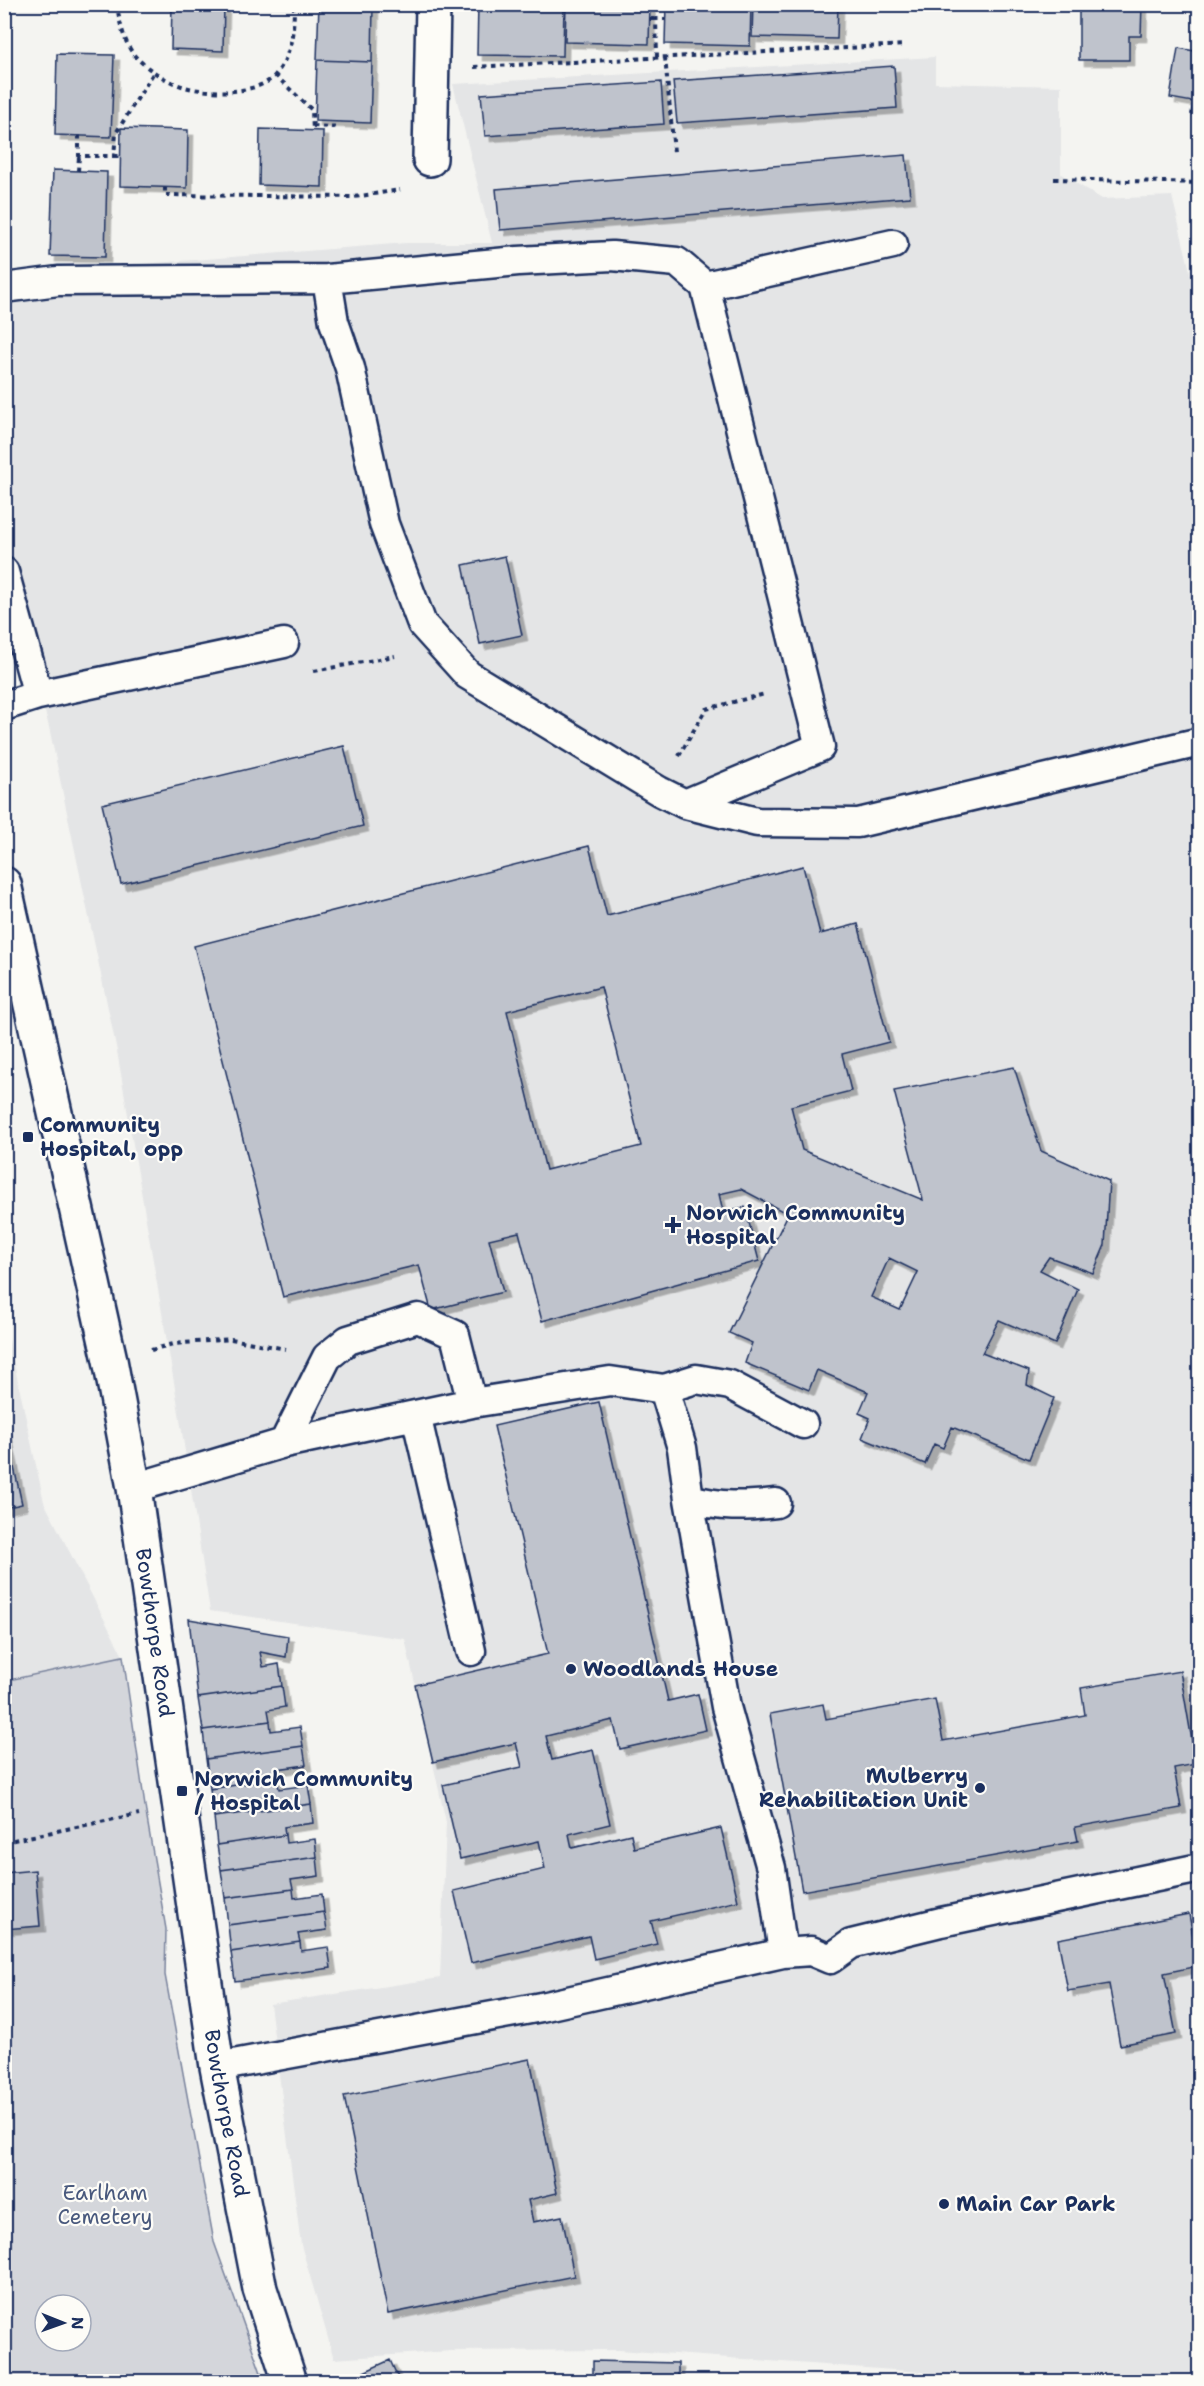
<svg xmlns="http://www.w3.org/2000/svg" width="1204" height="2386" viewBox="0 0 1204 2386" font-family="'Shantell Sans',sans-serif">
<defs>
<filter id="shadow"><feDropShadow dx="5.5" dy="5.5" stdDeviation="0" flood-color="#0004"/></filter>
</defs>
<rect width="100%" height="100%" fill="#f4f4f1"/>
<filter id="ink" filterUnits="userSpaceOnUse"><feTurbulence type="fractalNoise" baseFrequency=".0167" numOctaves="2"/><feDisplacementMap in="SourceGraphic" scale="12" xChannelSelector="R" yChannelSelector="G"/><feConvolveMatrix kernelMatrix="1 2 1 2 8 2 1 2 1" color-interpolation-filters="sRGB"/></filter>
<g filter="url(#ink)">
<path fill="#e4e5e6" d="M 935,57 L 935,83 L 1061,86 L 1061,174 L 1102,199 L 1172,196 L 1200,313 L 1199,2379 L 1104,2377 L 1044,2381 L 619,2350 L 451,2351 L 334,2359 L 301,2245 L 270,2004 L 440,1978 L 446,1822 L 405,1639 L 210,1611 L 177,1400 L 117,1051 L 49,727 L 5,558 L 4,275 L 406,243 L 492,243 L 453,84 Z
M 4,1317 L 44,1502 L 123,1656 L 5,1681 Z"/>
<path fill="#d4d6db" stroke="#78829c" stroke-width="1.5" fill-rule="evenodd" d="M 123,1656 L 146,1813 L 166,1929 L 165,1975 L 214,2242 L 264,2381 L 5,2381 L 4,1681 ZM 45,2305 L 81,2305 L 81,2341 L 45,2341 Z"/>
<path fill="#bfc3cc" stroke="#1b2f5e" stroke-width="1.5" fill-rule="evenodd" filter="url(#shadow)" d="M 172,4 L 224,4 L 223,51 L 171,49 Z
M 319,4 L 373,4 L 372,62 L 317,60 Z
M 478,4 L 564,4 L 563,56 L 477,55 Z
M 566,4 L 650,4 L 649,44 L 565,42 Z
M 666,4 L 751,4 L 750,46 L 665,44 Z
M 753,4 L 838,4 L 837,39 L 752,37 Z
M 1079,4 L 1142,4 L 1141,36 L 1129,36 L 1129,60 L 1079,60 Z
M 1178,48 L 1200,52 L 1200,115 L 1191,114 L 1193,102 L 1170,98 Z
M 57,54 L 114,55 L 111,137 L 55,135 Z
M 317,60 L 372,62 L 370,123 L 315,121 Z
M 894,66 L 897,108 L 677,123 L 673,81 Z
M 661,82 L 664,124 L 485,136 L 481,94 Z
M 121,128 L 188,130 L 187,188 L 120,186 Z
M 260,129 L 323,131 L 322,187 L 259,185 Z
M 906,155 L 910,197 L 500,230 L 496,189 Z
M 53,170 L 107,172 L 105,257 L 50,256 Z
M 505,556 L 522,635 L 480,644 L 463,565 Z
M 344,746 L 363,826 L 121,884 L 102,804 Z
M 589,846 L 607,916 L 803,866 L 820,934 L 858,924 L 889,1042 L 842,1054 L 851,1091 L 791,1106 L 802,1150 L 923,1200 L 894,1091 L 1014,1067 L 1041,1151 L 1109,1181 L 1105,1245 L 1093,1273 L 1049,1257 L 1040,1270 L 1078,1289 L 1055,1344 L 999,1320 L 982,1353 L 1029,1371 L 1027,1385 L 1054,1398 L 1029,1459 L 952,1427 L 943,1448 L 934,1444 L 925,1464 L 862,1438 L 870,1418 L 859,1413 L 868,1392 L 817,1370 L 809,1390 L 745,1363 L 752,1343 L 729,1333 L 788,1214 L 741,1189 L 719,1194 L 723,1211 L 745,1207 L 759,1261 L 542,1321 L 519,1232 L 489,1239 L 503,1292 L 431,1310 L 419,1265 L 283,1297 L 194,946 ZM 601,987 L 641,1146 L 546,1170 L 507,1011 ZM 889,1258 L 918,1272 L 900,1310 L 871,1297 Z
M 599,1402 L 668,1701 L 698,1694 L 706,1730 L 620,1749 L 613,1720 L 546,1736 L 552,1760 L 593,1750 L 610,1824 L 569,1834 L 572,1848 L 631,1834 L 634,1848 L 721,1828 L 738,1901 L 651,1921 L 657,1944 L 594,1959 L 589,1936 L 471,1963 L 454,1891 L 545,1869 L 539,1841 L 460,1859 L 443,1785 L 522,1767 L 516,1743 L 433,1762 L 415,1685 L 548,1654 L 494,1426 Z
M 4,1421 L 22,1504 L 4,1508 Z
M 189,1619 L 288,1636 L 286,1657 L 260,1652 L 263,1667 L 279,1664 L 282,1686 L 198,1698 Z
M 1180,1671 L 1196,1764 L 1174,1768 L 1181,1808 L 1075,1827 L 1078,1841 L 802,1891 L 770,1714 L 823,1704 L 826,1719 L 935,1699 L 943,1741 L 1085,1715 L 1081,1688 Z
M 282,1686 L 285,1707 L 268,1710 L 270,1721 L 203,1730 L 198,1698 Z
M 270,1721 L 271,1731 L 300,1727 L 303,1746 L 206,1759 L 203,1730 Z
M 303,1746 L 306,1765 L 277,1769 L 277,1779 L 210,1789 L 206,1759 Z
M 277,1779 L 279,1789 L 308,1785 L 311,1804 L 214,1817 L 210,1789 Z
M 311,1804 L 313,1823 L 284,1827 L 285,1835 L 217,1845 L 214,1817 Z
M 285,1835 L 286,1843 L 315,1839 L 317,1857 L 221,1870 L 217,1845 Z
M 317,1857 L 319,1876 L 291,1880 L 293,1889 L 225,1898 L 221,1870 Z
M 35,1870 L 40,1926 L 4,1929 L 4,1873 Z
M 293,1889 L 294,1898 L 322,1894 L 324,1912 L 228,1925 L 225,1898 Z
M 324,1912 L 327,1930 L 298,1934 L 300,1942 L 231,1952 L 228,1925 Z
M 1189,1914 L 1198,1966 L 1164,1973 L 1176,2034 L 1120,2045 L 1109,1984 L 1068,1991 L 1058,1939 Z
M 300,1942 L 301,1951 L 328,1947 L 331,1968 L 235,1981 L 231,1952 Z
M 530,2059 L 557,2193 L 528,2200 L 533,2222 L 562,2216 L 574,2276 L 388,2314 L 344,2096 Z
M 390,2360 L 400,2382 L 342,2382 Z
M 593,2361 L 678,2363 L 678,2382 L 593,2382 Z"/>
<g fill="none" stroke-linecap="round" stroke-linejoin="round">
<g stroke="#1b2f5e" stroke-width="33">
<path id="service" d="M 327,279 L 334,322 L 350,368 L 384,524 L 422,624 L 468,675 L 659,791 L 685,804 L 820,747 L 705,286 L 893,244
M 4,288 L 58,281 L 327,279 L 518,261 L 612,256 L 677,262 L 705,286
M 4,572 L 38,695 L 4,706
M 38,695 L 284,643
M 685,804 L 757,822 L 858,823 L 1200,742
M 664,1389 L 696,1379 L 730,1385 L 803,1424
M 416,1415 L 471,1651
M 284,1443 L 327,1357 L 348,1340 L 418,1318 L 455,1335 L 472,1403
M 134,1488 L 284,1443 L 472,1403 L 610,1381 L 664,1389 L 682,1448 L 689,1499 L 726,1707 L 771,1868 L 783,1953
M 689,1499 C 721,1507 743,1507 776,1503
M 217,2067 L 541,2007 L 783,1953 L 811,1951 L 830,1959 L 851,1944 L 941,1922 L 1200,1868"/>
</g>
<g stroke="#1b2f5e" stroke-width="38">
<path id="minor" d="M 430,159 L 433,4"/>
</g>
<g stroke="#1b2f5e" stroke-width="38">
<g id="tertiary">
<path id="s1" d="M 4,884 L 110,1360 L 134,1488 L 217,2067 L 260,2289 L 290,2382"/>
</g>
</g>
<path stroke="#1b2f5e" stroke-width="4" stroke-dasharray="4.5 4.5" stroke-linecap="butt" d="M 117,4 C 119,21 124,43 135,56 C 147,69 167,82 185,87 C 209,94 260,95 276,74 C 292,54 294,29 294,4
M 650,19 L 656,19
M 657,57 L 656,19 L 665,19
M 665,57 L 674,152
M 474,67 L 905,45
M 275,75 L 312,110 L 313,131
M 313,126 L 333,127 L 333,122
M 79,135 L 79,156 L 114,156 L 116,133 L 154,72
M 114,156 L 121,156
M 78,171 L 79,156
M 1054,179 L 1200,183
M 165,187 L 165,195 L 354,197 L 400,190
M 314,671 L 395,656
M 679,756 L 706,709 L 765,694
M 151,1350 L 173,1344 L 231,1339 L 286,1349
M 4,1842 L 139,1814"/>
<use href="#service" stroke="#fdfcf7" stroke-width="28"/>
<use href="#minor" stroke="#fdfcf7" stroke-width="33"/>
<use href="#tertiary" stroke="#fdfcf7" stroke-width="33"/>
</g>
</g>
<g fill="#1b2f5e" stroke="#fdfcf7" stroke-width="2">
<rect x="22" y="1131" width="12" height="12" rx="3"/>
<path d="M670 1216h6v6h6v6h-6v6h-6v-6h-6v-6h6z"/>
<circle cx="571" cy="1669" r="6"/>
<circle cx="980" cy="1788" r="6"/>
<rect x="176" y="1785" width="12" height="12" rx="3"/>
<circle cx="944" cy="2204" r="6"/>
</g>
<g text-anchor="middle" stroke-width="4.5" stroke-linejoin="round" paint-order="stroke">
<g font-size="21" font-weight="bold" fill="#1b2f5e" stroke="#fdfcf7" text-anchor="start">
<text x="40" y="1132">Community<tspan x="40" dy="24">Hospital, opp</tspan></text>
<text x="686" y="1220">Norwich Community<tspan x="686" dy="24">Hospital</tspan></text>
<text x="583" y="1676">Woodlands House</text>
<text x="968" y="1783" text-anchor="end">Mulberry<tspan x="968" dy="24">Rehabilitation Unit</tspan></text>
<text x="194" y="1786">Norwich Community<tspan x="194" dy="24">/ Hospital</tspan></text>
<text x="956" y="2211">Main Car Park</text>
</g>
<g font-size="21" fill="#1b2f5e" stroke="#fdfcf7">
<text dy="7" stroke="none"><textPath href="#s1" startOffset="764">Bowthorpe Road</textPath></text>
<text dy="7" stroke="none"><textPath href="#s1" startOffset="1250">Bowthorpe Road</textPath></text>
</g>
<g font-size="21" fill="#49597d" stroke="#fdfcf7">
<text x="105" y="2200">Earlham<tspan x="105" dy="24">Cemetery</tspan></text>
</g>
</g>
<rect width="1204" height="2386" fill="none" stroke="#fdfcf7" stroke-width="24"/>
<rect x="12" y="12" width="1180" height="2362" fill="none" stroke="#1b2f5e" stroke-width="2" filter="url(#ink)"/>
<g transform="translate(63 2323) rotate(91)"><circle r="28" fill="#fdfcf7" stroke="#a3aaba" stroke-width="1.5"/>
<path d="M0-4.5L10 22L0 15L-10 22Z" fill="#1b2f5e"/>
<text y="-9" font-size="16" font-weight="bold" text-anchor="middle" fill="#1b2f5e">N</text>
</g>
</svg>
